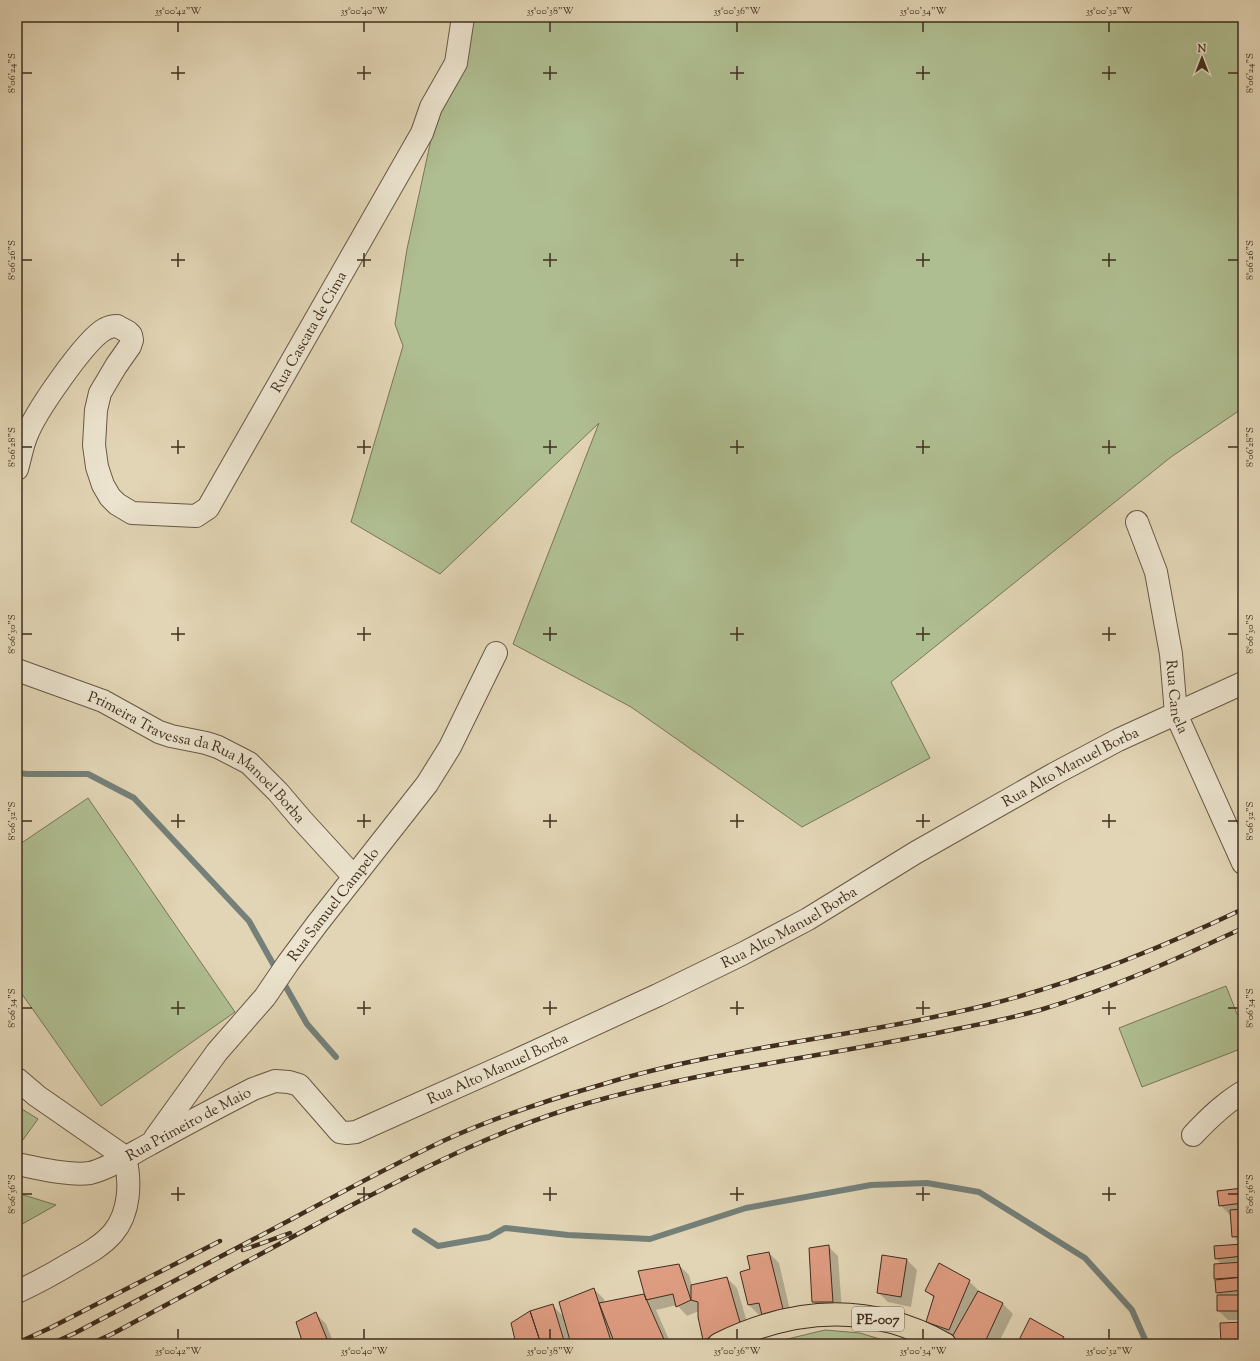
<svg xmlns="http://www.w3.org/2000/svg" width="1260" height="1361" viewBox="0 0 1260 1361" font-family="'Sorts Mill Goudy',serif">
<rect width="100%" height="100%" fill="#e2d5b5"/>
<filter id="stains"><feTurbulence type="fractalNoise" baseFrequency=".005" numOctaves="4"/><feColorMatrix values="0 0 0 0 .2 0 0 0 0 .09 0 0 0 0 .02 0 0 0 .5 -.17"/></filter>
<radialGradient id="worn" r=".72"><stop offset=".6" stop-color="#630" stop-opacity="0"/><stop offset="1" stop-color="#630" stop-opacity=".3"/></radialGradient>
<path fill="#afbe91" stroke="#787658" d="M 458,17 L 1243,17 L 1243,408 L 1171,457 L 891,682 L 930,758 L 802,827 L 631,707 L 513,644 L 599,423 L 440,574 L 351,522 L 403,346 L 395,324 L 407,249 Z
M 88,798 L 235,1012 L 101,1106 L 17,987 L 17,846 Z
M 1226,986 L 1243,1029 L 1243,1048 L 1142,1087 L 1119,1028 Z
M 17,1106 L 38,1119 L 17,1148 Z
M 17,1193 L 56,1205 L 17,1227 Z
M 825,1330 L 860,1333 L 896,1344 L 772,1344 L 779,1341 Z"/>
<path fill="#0003" d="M 1243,1189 L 1243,1261 L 1225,1263 L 1225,1264 L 1243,1263 L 1243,1320 L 1228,1320 L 1218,1310 L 1221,1296 L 1217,1293 L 1218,1281 L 1215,1278 L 1222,1265 L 1216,1258 L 1242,1245 L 1233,1236 L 1232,1215 L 1230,1215 L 1220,1205 Z
M 828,1246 L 838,1256 L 842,1312 L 823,1312 L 813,1302 Z
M 769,1253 L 779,1263 L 792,1319 L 773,1324 L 763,1314 L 759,1315 L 749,1305 L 751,1270 Z
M 907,1260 L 917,1270 L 911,1307 L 888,1302 L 878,1292 Z
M 679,1265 L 689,1275 L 692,1286 L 727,1278 L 737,1288 L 751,1336 L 729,1344 L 708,1344 L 704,1340 L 699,1311 L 687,1316 L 677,1305 L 656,1310 L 671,1344 L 517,1344 L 553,1306 L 564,1317 L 594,1289 L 604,1299 L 605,1303 L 646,1295 Z
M 969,1281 L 979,1291 L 979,1293 L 1003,1304 L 1013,1314 L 998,1344 L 961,1344 L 954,1337 L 937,1331 L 927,1321 L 934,1298 L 926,1291 Z
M 316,1314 L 326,1324 L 334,1344 L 304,1344 Z
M 1031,1320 L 1064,1338 L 1070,1344 L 1018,1344 Z"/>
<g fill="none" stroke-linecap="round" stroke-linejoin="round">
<path stroke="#748079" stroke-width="6" d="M 17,773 L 28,774 L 88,774 L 134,798 L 249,921 L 277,971
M 282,980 L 307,1024 L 336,1057
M 415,1231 L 438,1246 L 489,1237 L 505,1228 L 568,1235 L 650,1239 L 746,1208 L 871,1185 L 927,1183 L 979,1192 L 1085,1258 L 1132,1310 L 1147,1344"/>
</g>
<path fill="#de9c81" stroke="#402e1e" d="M 1243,1188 L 1243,1203 L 1219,1206 L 1217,1191 Z
M 1243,1209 L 1243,1236 L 1232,1237 L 1230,1210 Z
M 1243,1244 L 1243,1256 L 1215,1259 L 1214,1246 Z
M 829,1245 L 833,1302 L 812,1302 L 809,1248 Z
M 769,1252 L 783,1309 L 762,1315 L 759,1303 L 748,1305 L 740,1272 L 750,1269 L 747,1256 Z
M 882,1255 L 907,1259 L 901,1297 L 877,1293 Z
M 1243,1262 L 1243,1277 L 1214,1279 L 1214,1264 Z
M 939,1263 L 970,1280 L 949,1330 L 926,1322 L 934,1296 L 925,1291 Z
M 679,1264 L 691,1300 L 676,1307 L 673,1294 L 646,1300 L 638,1271 Z
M 727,1277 L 741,1326 L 703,1340 L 698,1317 L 698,1302 L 691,1300 L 691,1285 Z
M 1243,1277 L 1243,1290 L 1216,1293 L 1215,1280 Z
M 594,1288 L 612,1344 L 571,1344 L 559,1302 Z
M 978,1291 L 1003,1303 L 984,1344 L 965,1344 L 952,1337 Z
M 644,1294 L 666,1344 L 615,1344 L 599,1303 Z
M 1217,1295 L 1243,1295 L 1243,1311 L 1217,1311 Z
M 553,1304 L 565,1344 L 541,1344 L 530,1311 Z
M 530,1311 L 541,1344 L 516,1344 L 511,1323 Z
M 316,1312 L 329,1344 L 303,1344 L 296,1322 Z
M 1030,1318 L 1064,1337 L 1060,1344 L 1017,1344 Z
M 1243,1322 L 1243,1344 L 1221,1344 L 1220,1323 Z"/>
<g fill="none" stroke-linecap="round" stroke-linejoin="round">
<g stroke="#685844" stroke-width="24">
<g id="minor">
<path id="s1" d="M 17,469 C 20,459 22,447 26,437 C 34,414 85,340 105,329 C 109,327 113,326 117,326 L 128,332 L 131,335 L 132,340 L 130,346 L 116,366 L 100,393 L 96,410 L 94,445 L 97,467 L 103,485 L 110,497 L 117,504 L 132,513 L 196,516 L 208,508 L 422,133 L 431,107 L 456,63 L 463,17"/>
<path id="s2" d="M 1137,522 L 1156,572 L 1171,654 L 1176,714 L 1243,863"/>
<path id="s3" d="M 17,670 L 103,701 L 159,732 L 171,736 L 206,743 L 218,747 L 249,763 L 278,792 L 301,819 L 354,877"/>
<path d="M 17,1079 L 37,1096 L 125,1157 C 131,1182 130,1213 113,1233 C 102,1246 85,1255 71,1263 C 53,1274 36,1283 17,1292"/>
<path d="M 1193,1135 C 1208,1119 1223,1104 1243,1092"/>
<path id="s4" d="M 155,1138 L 217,1052 L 265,997 L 288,963 L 317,924 L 427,784 L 450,747 L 496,653"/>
<path id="s5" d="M 17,1164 C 38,1168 69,1176 90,1173 C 108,1169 133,1153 150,1144 C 184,1125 218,1107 253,1089 L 275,1081 L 289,1082 L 299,1085 L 340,1132 L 347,1133 L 356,1132 L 517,1060 L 658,995 L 742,954 L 808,919 L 915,853 L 1054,774 L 1118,740 L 1243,683"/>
</g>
</g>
<g stroke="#402e1e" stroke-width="24">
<path id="primary" d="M 719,1344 C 794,1307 870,1302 945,1344"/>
</g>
<use href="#minor" stroke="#ece4cf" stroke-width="22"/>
<use href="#primary" stroke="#e2d5b5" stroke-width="22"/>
<g stroke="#402e1e" stroke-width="4.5">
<path id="rail" d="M 243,1250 L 290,1233
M 17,1343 L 50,1328 L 220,1241
M 51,1344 L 75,1333 C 148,1295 220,1257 292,1219 C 342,1192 392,1165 443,1141 C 493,1118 545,1101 597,1086 C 725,1046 861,1037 991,1004 C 1078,982 1161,948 1243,909
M 90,1344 L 112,1334 C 191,1292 269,1249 348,1207 C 425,1167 504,1127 588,1103 C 697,1072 810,1058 921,1036 C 961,1028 1001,1021 1040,1010 C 1110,989 1177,959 1243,928"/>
</g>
<use href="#rail" stroke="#ece4cf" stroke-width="3" stroke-dasharray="9" stroke-linecap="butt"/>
</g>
<path fill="none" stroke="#402e1e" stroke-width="1.5" d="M 178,22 L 178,32M 364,22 L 364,32M 550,22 L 550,32M 737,22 L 737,32M 923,22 L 923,32M 1109,22 L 1109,32M 178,66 L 178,80M 364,66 L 364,80M 550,66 L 550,80M 737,66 L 737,80M 923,66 L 923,80M 1109,66 L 1109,80M 22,73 L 32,73M 171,73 L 185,73M 357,73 L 371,73M 543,73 L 557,73M 730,73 L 744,73M 916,73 L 930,73M 1102,73 L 1116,73M 1228,73 L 1238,73M 178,253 L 178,267M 364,253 L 364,267M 550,253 L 550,267M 737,253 L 737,267M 923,253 L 923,267M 1109,253 L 1109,267M 22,260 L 32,260M 171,260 L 185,260M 357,260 L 371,260M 543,260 L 557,260M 730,260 L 744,260M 916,260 L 930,260M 1102,260 L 1116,260M 1228,260 L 1238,260M 178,440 L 178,454M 364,440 L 364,454M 550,440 L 550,454M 737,440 L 737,454M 923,440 L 923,454M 1109,440 L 1109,454M 22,447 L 32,447M 171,447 L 185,447M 357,447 L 371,447M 543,447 L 557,447M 730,447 L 744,447M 916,447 L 930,447M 1102,447 L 1116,447M 1228,447 L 1238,447M 178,627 L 178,641M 364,627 L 364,641M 550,627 L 550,641M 737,627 L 737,641M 923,627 L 923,641M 1109,627 L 1109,641M 22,634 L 32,634M 171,634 L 185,634M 357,634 L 371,634M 543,634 L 557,634M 730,634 L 744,634M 916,634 L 930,634M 1102,634 L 1116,634M 1228,634 L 1238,634M 178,814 L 178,828M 364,814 L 364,828M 550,814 L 550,828M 737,814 L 737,828M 923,814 L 923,828M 1109,814 L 1109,828M 22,821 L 32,821M 171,821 L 185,821M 357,821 L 371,821M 543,821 L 557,821M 730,821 L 744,821M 916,821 L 930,821M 1102,821 L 1116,821M 1228,821 L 1238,821M 178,1001 L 178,1015M 364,1001 L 364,1015M 550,1001 L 550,1015M 737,1001 L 737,1015M 923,1001 L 923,1015M 1109,1001 L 1109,1015M 22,1008 L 32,1008M 171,1008 L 185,1008M 357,1008 L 371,1008M 543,1008 L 557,1008M 730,1008 L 744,1008M 916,1008 L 930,1008M 1102,1008 L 1116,1008M 1228,1008 L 1238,1008M 178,1187 L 178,1201M 364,1187 L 364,1201M 550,1187 L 550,1201M 737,1187 L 737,1201M 923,1187 L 923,1201M 1109,1187 L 1109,1201M 22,1194 L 32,1194M 171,1194 L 185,1194M 357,1194 L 371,1194M 543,1194 L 557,1194M 730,1194 L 744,1194M 916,1194 L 930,1194M 1102,1194 L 1116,1194M 1228,1194 L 1238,1194M 178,1329 L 178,1339M 364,1329 L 364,1339M 550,1329 L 550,1339M 737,1329 L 737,1339M 923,1329 L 923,1339M 1109,1329 L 1109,1339"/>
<g text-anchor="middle" stroke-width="4" stroke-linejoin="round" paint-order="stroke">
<rect fill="#ece4cf" stroke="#746553" stroke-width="1" x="852" y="1307" width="52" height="24" rx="3"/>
<g font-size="14" font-weight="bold" fill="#402e1e">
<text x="878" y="1324">PE-007</text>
</g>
<g font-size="15" fill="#402e1e" stroke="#ece4cf">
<text dy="5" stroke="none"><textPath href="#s1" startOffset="681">Rua Cascata de Cima</textPath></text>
<text dy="5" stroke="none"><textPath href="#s2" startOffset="180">Rua Canela</textPath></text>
<text dy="5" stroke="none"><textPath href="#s3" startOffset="203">Primeira Travessa da Rua Manoel Borba</textPath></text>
<text dy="5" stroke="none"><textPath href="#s5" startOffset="1187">Rua Alto Manuel Borba</textPath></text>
<text dy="5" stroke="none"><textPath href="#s4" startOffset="294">Rua Samuel Campelo</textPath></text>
<text dy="5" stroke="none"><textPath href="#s5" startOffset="863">Rua Alto Manuel Borba</textPath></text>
<text dy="5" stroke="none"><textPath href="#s5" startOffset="539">Rua Alto Manuel Borba</textPath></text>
<text dy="5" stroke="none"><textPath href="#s5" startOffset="184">Rua Primeiro de Maio</textPath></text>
</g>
</g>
<rect width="1260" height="1361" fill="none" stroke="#e2d5b5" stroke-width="44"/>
<g transform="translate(1202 58)" stroke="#ece4cf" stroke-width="3" paint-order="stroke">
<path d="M0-3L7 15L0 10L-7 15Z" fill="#402e1e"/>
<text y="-6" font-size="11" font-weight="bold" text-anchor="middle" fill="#402e1e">N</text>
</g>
<rect x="22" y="22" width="1216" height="1317" fill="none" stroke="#402e1e" stroke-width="1.5"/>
<g font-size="10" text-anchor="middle" fill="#402e1e">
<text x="178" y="14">35°00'42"W</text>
<text x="364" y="14">35°00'40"W</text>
<text x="550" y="14">35°00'38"W</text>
<text x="737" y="14">35°00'36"W</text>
<text x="923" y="14">35°00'34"W</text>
<text x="1109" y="14">35°00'32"W</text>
<text transform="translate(11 73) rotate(-90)" y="4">8°06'24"S</text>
<text transform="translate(1249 73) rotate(-90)" y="4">8°06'24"S</text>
<text transform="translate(11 260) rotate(-90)" y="4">8°06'26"S</text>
<text transform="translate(1249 260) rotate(-90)" y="4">8°06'26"S</text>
<text transform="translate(11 447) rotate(-90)" y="4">8°06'28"S</text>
<text transform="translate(1249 447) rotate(-90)" y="4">8°06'28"S</text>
<text transform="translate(11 634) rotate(-90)" y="4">8°06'30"S</text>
<text transform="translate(1249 634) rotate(-90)" y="4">8°06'30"S</text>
<text transform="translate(11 821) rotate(-90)" y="4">8°06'32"S</text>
<text transform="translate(1249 821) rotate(-90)" y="4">8°06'32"S</text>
<text transform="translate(11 1008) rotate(-90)" y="4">8°06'34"S</text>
<text transform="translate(1249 1008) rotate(-90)" y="4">8°06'34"S</text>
<text transform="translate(11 1194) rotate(-90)" y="4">8°06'36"S</text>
<text transform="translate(1249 1194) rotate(-90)" y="4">8°06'36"S</text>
<text x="178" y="1354">35°00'42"W</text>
<text x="364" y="1354">35°00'40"W</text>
<text x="550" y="1354">35°00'38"W</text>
<text x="737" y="1354">35°00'36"W</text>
<text x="923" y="1354">35°00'34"W</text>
<text x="1109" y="1354">35°00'32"W</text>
</g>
<rect width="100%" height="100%" filter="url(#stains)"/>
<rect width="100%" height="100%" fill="url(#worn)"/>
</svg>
